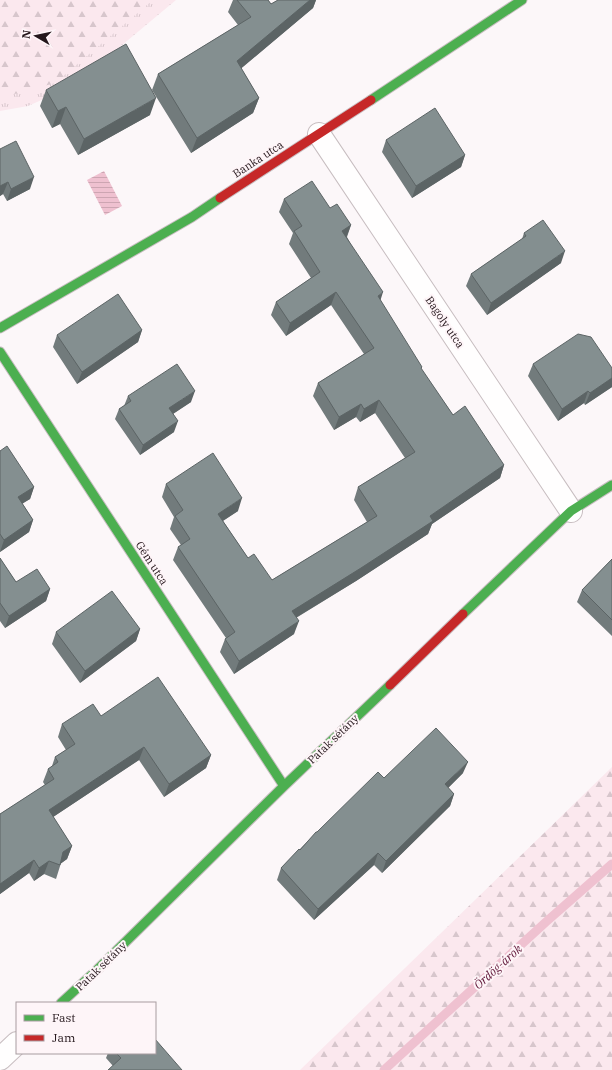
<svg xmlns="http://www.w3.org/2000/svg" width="612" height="1070" viewBox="0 0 612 1070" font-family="'IBM Plex Serif',serif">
<defs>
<pattern id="grass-tufts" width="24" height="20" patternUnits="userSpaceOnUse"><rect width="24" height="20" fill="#fbe8ee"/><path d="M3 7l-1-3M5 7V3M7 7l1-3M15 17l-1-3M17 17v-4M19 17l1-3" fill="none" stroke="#d7c6cc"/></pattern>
<pattern id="forest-firs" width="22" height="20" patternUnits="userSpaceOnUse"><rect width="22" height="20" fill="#fbe8ee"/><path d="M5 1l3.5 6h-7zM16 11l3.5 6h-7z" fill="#d7c6cc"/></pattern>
<pattern id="water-rules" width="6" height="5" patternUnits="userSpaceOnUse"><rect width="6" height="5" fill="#efc1d0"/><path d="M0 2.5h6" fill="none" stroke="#cda5b2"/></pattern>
</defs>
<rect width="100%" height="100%" fill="#fcf7f9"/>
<path fill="url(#grass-tufts)" d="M 0,0 L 176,0 L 109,56 L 55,94 L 28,106 L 0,111 Z"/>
<path fill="url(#forest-firs)" d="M 0,0 L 153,0 L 55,83 L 0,98 Z
M 612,767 L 612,1070 L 300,1070 Z"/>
<path fill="url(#water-rules)" d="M 104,171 L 122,206 L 105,215 L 87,180 Z"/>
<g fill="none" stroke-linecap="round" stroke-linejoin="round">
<path stroke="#efc1d0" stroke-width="9" d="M 384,1070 L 547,921 L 612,864"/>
<g stroke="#c8bec1" stroke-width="24">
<path id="street" d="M 319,134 L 571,511
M 0,1059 L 17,1043"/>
</g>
<g stroke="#c8bec1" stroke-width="11">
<path id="fast" d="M 371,100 L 522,0
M 0,328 L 192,217 L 220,198
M 0,352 L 284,786
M 463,614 L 571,511 L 612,485
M 61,1003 L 97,970 L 284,786 L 390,685"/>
</g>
<g stroke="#c8bec1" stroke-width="11">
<path id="jam" d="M 220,198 L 371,100
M 390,685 L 463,614"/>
</g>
<use href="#street" stroke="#fffefe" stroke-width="22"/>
<use href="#fast" stroke="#4caf50" stroke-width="9"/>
<use href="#jam" stroke="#c62828" stroke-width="9"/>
</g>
<path fill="#727b7c" d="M 233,0 L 268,0 L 271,4 L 278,0 L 316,0 L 313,8 L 241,68 L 259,98 L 253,113 L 191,153 L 152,90 L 158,74 L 238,25 L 228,12 Z
M 46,90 L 150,115 L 78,155 L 60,124 L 52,128 L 40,106 Z
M 386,140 L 465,155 L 461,167 L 412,198 L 382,152 Z
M 0,149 L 30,189 L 7,201 L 3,194 L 0,196 Z
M 284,199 L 330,208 L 351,225 L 347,237 L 380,300 L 421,369 L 453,415 L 504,465 L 500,478 L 432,524 L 428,534 L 356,581 L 296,618 L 294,634 L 234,674 L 220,652 L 225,639 L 226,638 L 173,560 L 178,547 L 181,545 L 170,529 L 174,517 L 162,497 L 166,484 L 238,511 L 223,521 L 248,558 L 272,580 L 367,522 L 354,500 L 358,487 L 405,458 L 375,413 L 360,422 L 356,417 L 334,430 L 313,396 L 318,383 L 364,354 L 331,305 L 286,336 L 271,315 L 276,302 L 311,278 L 289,244 L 293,233 L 279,212 Z
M 524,233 L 561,263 L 487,315 L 466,286 L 471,274 L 522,239 Z
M 142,330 L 138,342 L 77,384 L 53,347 L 57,335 Z
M 533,364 L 612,368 L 612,387 L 585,405 L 584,403 L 558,421 L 528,376 Z
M 128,396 L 191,402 L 173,414 L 174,432 L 140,455 L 115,419 L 119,409 L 124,406 Z
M 0,451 L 34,487 L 30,499 L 22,503 L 33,520 L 29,532 L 0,552 Z
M 0,558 L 16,582 L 50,589 L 46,601 L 5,628 L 0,621 Z
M 612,559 L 612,636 L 577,602 L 582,590 Z
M 140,629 L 136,641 L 80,683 L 52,644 L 56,632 Z
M 101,716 L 211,755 L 206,768 L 164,797 L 139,760 L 53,817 L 72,846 L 67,859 L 61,863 L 56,879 L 44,874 L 34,881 L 29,873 L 0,894 L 0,814 L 45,785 L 43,782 L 48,769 L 52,766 L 55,757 L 66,750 L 58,737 L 62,724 Z
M 463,773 L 448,788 L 454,794 L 450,806 L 382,873 L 374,865 L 314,920 L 277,880 L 281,868 L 317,832 L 384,778 Z
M 108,1053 L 155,1053 L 113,1066 L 106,1058 Z"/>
<path fill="#5c6465" d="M 310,0 L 316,0 L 313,8 L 231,77 L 237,61 Z
M 156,98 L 150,115 L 78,155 L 84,139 Z
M 259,98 L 253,113 L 191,153 L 197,138 Z
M 66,107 L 60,124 L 52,128 L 58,111 Z
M 465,155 L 461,167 L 412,198 L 416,186 Z
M 34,177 L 30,189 L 7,201 L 11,189 Z
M 8,182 L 3,194 L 0,196 L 0,186 Z
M 351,225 L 346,238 L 342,231 Z
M 565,251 L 561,263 L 487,315 L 491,303 Z
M 336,292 L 331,305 L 286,336 L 290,323 Z
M 383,292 L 379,305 L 378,296 Z
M 142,330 L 138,342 L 77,384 L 82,372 Z
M 612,378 L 612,387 L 585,405 L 590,393 Z
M 195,391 L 191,402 L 165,419 L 169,408 Z
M 588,391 L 584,403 L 558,421 L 562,409 Z
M 379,400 L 375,413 L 360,422 L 364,409 Z
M 361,404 L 356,417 L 334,430 L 339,417 Z
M 178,421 L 174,432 L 140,455 L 143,445 Z
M 504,465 L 500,478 L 432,524 L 428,534 L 356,581 L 287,623 L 292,611 Z
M 34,487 L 30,499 L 14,509 L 18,497 Z
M 242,498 L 238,511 L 213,527 L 218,514 Z
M 33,520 L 29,532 L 0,552 L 4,540 Z
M 50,589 L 46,601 L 5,628 L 9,616 Z
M 299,621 L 294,634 L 234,674 L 239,661 Z
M 140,629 L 136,641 L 80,683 L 85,671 Z
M 144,747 L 139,760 L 44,823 L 49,810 Z
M 211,755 L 206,768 L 164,797 L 169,784 Z
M 468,762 L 463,773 L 440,796 L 445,784 Z
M 454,794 L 450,806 L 382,873 L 386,861 Z
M 72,846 L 67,859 L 59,865 L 63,852 Z
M 378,853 L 374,865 L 314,920 L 318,909 Z
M 34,860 L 29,873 L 0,894 L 0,884 Z
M 49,861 L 44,874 L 34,881 L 39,868 Z"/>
<path fill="#848f90" stroke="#5c6465" d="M 237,0 L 268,0 L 271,4 L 278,0 L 310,0 L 237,61 L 259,98 L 197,138 L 158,74 L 251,17 Z
M 126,44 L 156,98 L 84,139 L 66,107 L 58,111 L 46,90 Z
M 435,108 L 465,155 L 416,186 L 386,140 Z
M 16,141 L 34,177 L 11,189 L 8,182 L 0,186 L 0,149 Z
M 312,181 L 330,208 L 337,204 L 351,225 L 342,231 L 383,292 L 378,296 L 422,367 L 421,368 L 453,415 L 465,406 L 504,465 L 430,516 L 433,521 L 361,568 L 292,611 L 299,621 L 239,661 L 225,639 L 235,632 L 178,547 L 190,539 L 175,516 L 183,510 L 166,484 L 213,453 L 242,498 L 218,514 L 248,558 L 254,554 L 272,580 L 377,516 L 358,487 L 415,452 L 379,400 L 364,409 L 361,404 L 339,417 L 318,383 L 374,348 L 336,292 L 290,323 L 276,302 L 320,272 L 294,231 L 302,226 L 284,199 Z
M 543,220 L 565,251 L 491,303 L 471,274 L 526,236 L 524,233 Z
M 118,294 L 142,330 L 82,372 L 57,335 Z
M 578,334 L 591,337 L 612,368 L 612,378 L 590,393 L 588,391 L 562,409 L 533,364 Z
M 177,364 L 195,391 L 169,408 L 178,421 L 143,445 L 119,409 L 131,401 L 128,396 Z
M 7,446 L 34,487 L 18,497 L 33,520 L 4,540 L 0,534 L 0,451 Z
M 0,558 L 16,582 L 37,569 L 50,589 L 9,616 L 0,603 Z
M 612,559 L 612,620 L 582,590 Z
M 112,591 L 140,629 L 85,671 L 56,632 Z
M 158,677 L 211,755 L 169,784 L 144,747 L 49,810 L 72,846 L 63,852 L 60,865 L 49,861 L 39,868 L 34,860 L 0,884 L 0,814 L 54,779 L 48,769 L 58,762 L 55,757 L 75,744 L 62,724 L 93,704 L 101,716 Z
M 436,728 L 468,762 L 445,784 L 454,794 L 386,861 L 378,853 L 318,909 L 281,868 L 299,849 L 300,850 L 316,832 L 317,832 L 378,772 L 384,778 Z
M 155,1039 L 182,1070 L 108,1070 L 121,1058 L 116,1053 L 155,1053 Z"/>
<g text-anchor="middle" stroke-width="4" stroke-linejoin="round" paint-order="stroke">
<g font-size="11" fill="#25171c" stroke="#fef5f8">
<text transform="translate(258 159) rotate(-33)" y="4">Banka utca</text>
<text transform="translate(445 322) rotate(56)" y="4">Bagoly utca</text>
<text transform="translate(152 563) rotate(57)" y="4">Gém utca</text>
<text transform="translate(333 739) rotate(-44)" y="4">Patak sétány</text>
<text transform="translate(101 966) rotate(-44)" y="4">Patak sétány</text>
</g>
<g font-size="12" font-style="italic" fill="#601739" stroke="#fef5f8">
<text transform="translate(498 967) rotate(-42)" y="4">Ördög-árok</text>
</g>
</g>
<rect x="16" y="1002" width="140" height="52" fill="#fef5f8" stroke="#a79ca0"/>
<rect x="24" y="1015" width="20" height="6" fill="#4caf50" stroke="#a79ca0"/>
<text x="52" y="1022" font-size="12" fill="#25171c">Fast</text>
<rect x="24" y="1035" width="20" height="6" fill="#c62828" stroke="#a79ca0"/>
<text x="52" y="1042" font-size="12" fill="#25171c">Jam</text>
<g transform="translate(36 36) rotate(279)" stroke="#fef5f8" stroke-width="3" paint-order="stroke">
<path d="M0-3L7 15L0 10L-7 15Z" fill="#25171c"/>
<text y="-6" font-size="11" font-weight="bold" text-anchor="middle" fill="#25171c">N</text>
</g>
</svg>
